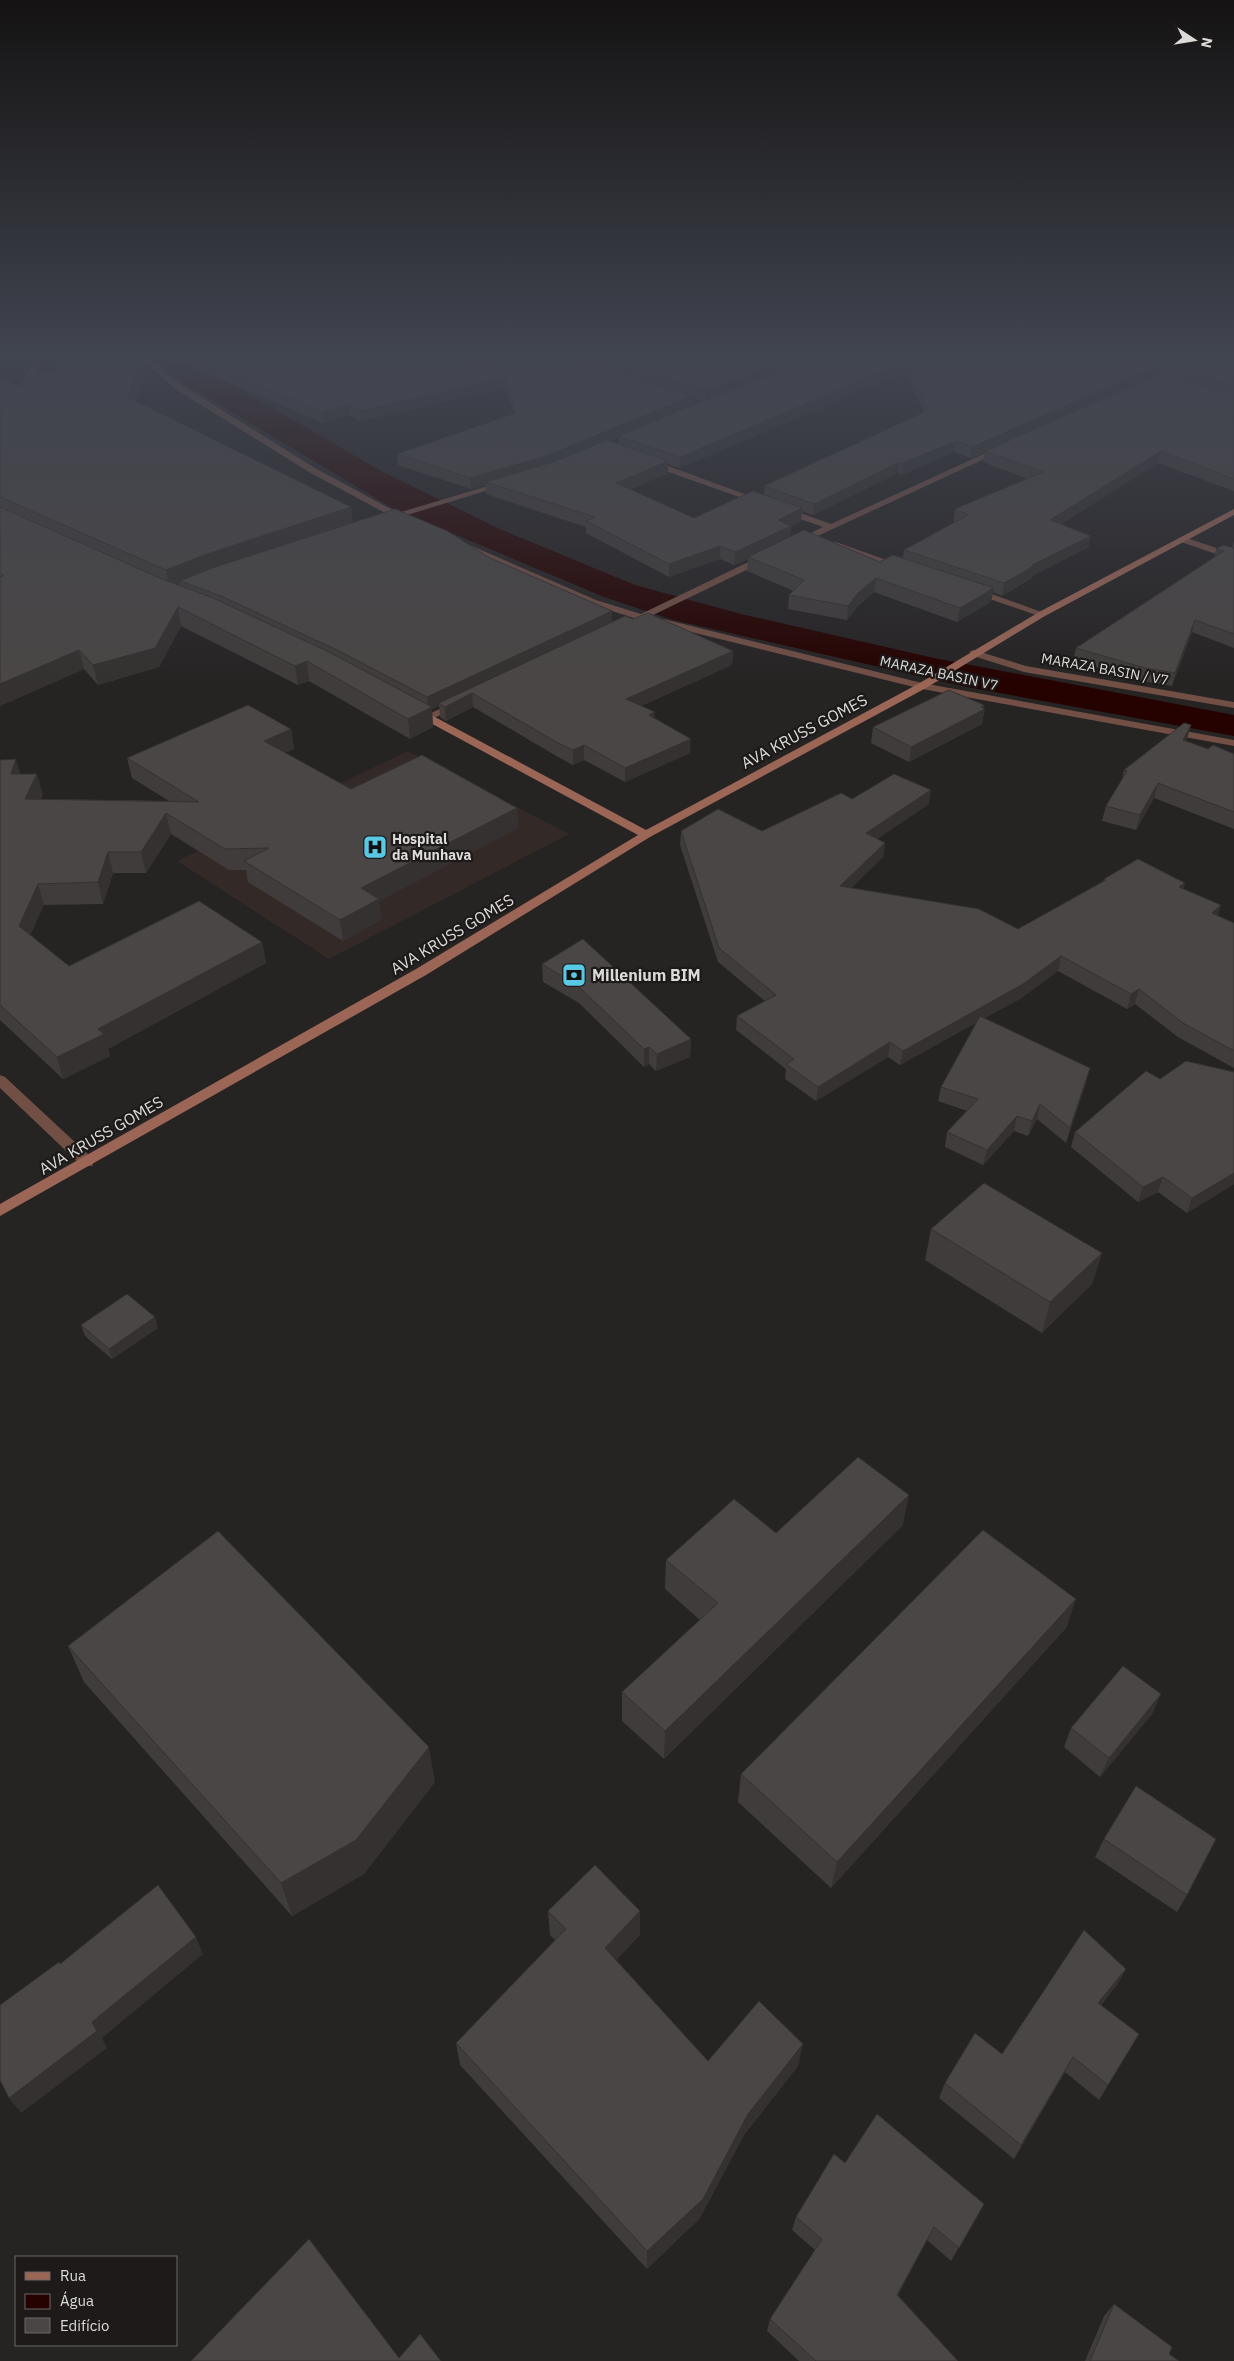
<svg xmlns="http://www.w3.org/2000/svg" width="1234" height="2361" viewBox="0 0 1234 2361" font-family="'IBM Plex Sans',sans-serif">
<rect width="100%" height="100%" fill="#262323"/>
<path fill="#332a27" d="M 408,751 L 569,834 L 329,959 L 177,861 Z"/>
<path fill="#250200" d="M 151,354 L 190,354 L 243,391 L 381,471 L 502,530 L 635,585 L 741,614 L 934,658 L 1234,715 L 1234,736 L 967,687 L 673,620 L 604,597 L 394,509 L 185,384 Z"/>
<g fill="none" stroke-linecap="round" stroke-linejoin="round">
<path fill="#714f45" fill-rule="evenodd" d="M 547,354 L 554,354 L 548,363 L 529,368 L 529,364 L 542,359 Z
M 1181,538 L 1187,538 L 1234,554 L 1234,560 L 1181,542 Z"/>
<path fill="#714f45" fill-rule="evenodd" d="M 0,354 L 27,354 L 42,359 L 25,395 L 18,393 L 34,360 L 22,357 L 0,358 Z
M 137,354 L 144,354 L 180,384 L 315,468 L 398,513 L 501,482 L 508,484 L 404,516 L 409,520 L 408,522 L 389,519 L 389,515 L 309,472 L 174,388 Z
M 999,447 L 1006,449 L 798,545 L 791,543 L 823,527 L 780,512 L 780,508 L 786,508 L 831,524 Z
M 646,460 L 652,460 L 766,502 L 759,504 L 646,464 Z
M 830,542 L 836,542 L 906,567 L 898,569 L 830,546 Z
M 465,543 L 596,600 L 641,614 L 763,555 L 769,555 L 769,559 L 651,616 L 922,683 L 1234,740 L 1234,746 L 922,689 L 643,620 L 635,621 L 634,618 L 590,604 L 462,548 L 461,546 Z
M 969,588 L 975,588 L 1047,614 L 1039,616 L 969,592 Z
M 974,650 L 1026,666 L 1234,702 L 1234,708 L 1024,672 L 970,655 L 970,651 Z
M 458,700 L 462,701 L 462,705 L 432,719 L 424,719 L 423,717 Z
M 0,1075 L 5,1077 L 92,1158 L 94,1162 L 92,1166 L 82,1166 L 0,1088 Z"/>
<path fill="#9b6656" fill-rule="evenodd" d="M 1234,509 L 1234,515 L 1045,616 L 926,688 L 650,837 L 426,975 L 0,1216 L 0,1204 L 416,969 L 638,835 L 412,713 L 412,709 L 420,709 L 646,830 L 918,684 L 1039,612 Z"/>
</g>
<path fill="#403c3b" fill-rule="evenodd" d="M 160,354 L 543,354 L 532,362 L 552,357 L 552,354 L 1234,354 L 1234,491 L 1158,463 L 1061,524 L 1089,547 L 1032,576 L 1032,578 L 1002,596 L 993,592 L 991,602 L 957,622 L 874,592 L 857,607 L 847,620 L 788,609 L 789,595 L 794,591 L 747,571 L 748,559 L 734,565 L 720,559 L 669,577 L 586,533 L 586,527 L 486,494 L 486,485 L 471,489 L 398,465 L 397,454 L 514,414 L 506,388 L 360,421 L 349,415 L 324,423 ZM 905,372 L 924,412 L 764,486 L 764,495 L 694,518 L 630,489 L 668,473 L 668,464 L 680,468 ZM 1146,373 L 1156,375 L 1145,380 ZM 694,398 L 704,401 L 693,405 ZM 619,437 L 619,444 L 609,441 ZM 954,452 L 971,458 L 985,452 L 983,462 L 1028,479 L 955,509 L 953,521 L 955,522 L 904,550 L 903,558 L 880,562 L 790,537 L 791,526 L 801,521 L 802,511 L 813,515 L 898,473 L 902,475 Z
M 147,376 L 136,401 L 353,522 L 490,558 L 612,611 L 612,622 L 633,619 L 733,651 L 732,665 L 641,706 L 690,753 L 625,782 L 584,760 L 573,765 L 558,757 L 473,707 L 446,721 L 440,717 L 439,706 L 432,709 L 433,727 L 410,739 L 309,681 L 298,685 L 181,626 L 159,667 L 98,685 L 84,669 L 0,706 L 0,381 L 12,379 L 13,384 L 20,386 Z
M 1234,541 L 1234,648 L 1192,632 L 1172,686 L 1142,681 L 1073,660 L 1076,648 L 1214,558 L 1216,549 L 1232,548 Z
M 984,708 L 982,724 L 909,762 L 871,743 L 873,727 Z
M 291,729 L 294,749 L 285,753 L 351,789 L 517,808 L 518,828 L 379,901 L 381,920 L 343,941 L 248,882 L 246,870 L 229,870 L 171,834 L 146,873 L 113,873 L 103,904 L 44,905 L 30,935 L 69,966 L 262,942 L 266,963 L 108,1049 L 110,1056 L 63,1079 L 0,1020 L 0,758 L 0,760 L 20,774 L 43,794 L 41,799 L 169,801 L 132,778 L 127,758 Z
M 1187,739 L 1186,741 L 1208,749 L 1234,754 L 1234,829 L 1154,798 L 1136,830 L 1102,821 L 1106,806 L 1122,779 L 1124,770 Z
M 852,799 L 929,804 L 877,839 L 885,843 L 883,857 L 851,888 L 1018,929 L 1103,881 L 1104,879 L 1184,889 L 1218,916 L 1234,923 L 1234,1068 L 1178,1037 L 1135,1004 L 1127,1009 L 1058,971 L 1020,999 L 984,1018 L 1086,1083 L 1066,1143 L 1037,1119 L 1028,1136 L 1014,1131 L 983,1165 L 945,1147 L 947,1132 L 967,1111 L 938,1101 L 941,1087 L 977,1022 L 900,1065 L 888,1057 L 816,1101 L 785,1079 L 786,1069 L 736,1030 L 737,1016 L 765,1001 L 718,962 L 680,845 L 681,831 L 762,831 Z
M 542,964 L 691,1039 L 690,1057 L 656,1071 L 649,1064 L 644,1067 L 579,1003 L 543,982 Z
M 1160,1079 L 1234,1184 L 1187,1213 L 1158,1192 L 1138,1202 L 1071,1147 L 1075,1132 Z
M 931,1229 L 1102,1253 L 1092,1284 L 1042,1333 L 925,1260 Z
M 81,1325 L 158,1328 L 112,1359 L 85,1336 Z
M 903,1525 L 664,1759 L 622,1721 L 622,1692 L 700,1620 L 665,1589 L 666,1560 L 776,1533 Z
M 1076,1599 L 1066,1628 L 831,1888 L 738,1802 L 741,1774 Z
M 68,1646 L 435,1782 L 364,1874 L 292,1916 L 84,1682 Z
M 1161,1694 L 1152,1714 L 1100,1777 L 1064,1747 L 1071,1728 Z
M 1104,1839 L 1187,1895 L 1177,1912 L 1095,1857 Z
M 548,1911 L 640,1911 L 640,1935 L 616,1960 L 708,2061 L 798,2066 L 744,2135 L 700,2218 L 647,2269 L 460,2065 L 456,2043 L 555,1940 L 550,1935 Z
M 1126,1969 L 1117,1985 L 1101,2005 L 1139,2034 L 1099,2100 L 1065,2072 L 1014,2159 L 939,2098 L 945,2083 L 1002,2054 Z
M 845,2163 L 984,2204 L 951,2261 L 927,2240 L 898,2295 L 958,2361 L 799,2361 L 767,2331 L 770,2319 L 815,2250 L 792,2230 L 796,2217 Z
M 1114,2304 L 1169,2354 L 1179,2361 L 1085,2361 L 1104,2316 Z"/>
<path fill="#343130" d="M 442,354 L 452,354 L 453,363 L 408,369 L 408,359 Z
M 526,354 L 543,354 L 529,363 L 495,372 L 495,362 Z
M 806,354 L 833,354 L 706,401 L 706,390 Z
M 144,360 L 147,376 L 130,413 L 127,397 Z
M 907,361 L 905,372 L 680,468 L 680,457 Z
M 1147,370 L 1145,380 L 971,458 L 972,447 Z
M 506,378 L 506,388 L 360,421 L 359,411 Z
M 694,395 L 693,405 L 546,467 L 486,482 L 486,485 L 471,489 L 470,478 Z
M 348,404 L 349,415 L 324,423 L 323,412 Z
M 956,441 L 954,452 L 902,475 L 903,463 Z
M 1161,451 L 1158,463 L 1048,532 L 1050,520 Z
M 668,461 L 668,473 L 616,496 L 616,483 Z
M 899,462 L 898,473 L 813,515 L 814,504 Z
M 351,507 L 353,525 L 180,581 L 180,584 L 169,589 L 166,570 L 204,555 Z
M 802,508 L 801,521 L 791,526 L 790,539 L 748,557 L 748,559 L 734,565 L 735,552 L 778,520 Z
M 1091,536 L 1089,547 L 1032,576 L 1032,578 L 1002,596 L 1004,583 L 1032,565 Z
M 720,546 L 720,559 L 669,577 L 669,564 Z
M 876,578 L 874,592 L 857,607 L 847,620 L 848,606 L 858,593 Z
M 994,588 L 991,602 L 957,622 L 960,608 Z
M 178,607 L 181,626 L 159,667 L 98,685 L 93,665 Z
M 612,611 L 612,624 L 439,703 L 439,706 L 432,709 L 433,727 L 410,739 L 408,719 L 428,709 L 427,697 Z
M 1195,620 L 1192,632 L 1172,686 L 1175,673 Z
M 79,650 L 84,669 L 0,706 L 0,684 Z
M 733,651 L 732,665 L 626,713 L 626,699 Z
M 307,661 L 309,681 L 298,685 L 295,666 Z
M 472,693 L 473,707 L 446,721 L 445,707 Z
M 984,705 L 984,709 L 985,709 L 982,724 L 909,762 L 911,747 Z
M 655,712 L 654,727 L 649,715 Z
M 1191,725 L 1187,739 L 1179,755 L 1183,740 Z
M 291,729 L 294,749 L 267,761 L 264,741 Z
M 691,739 L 690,753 L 625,782 L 625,768 Z
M 584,745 L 584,760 L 573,765 L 573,750 Z
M 16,759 L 22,779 L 11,774 Z
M 37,774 L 43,794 L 31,819 L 25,799 Z
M 1158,783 L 1154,798 L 1136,830 L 1140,815 Z
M 931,790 L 929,804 L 865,847 L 866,833 Z
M 517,808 L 518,828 L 379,901 L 381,920 L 343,941 L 340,920 L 361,888 Z
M 166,813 L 171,834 L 146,873 L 141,852 Z
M 885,843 L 883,857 L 838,900 L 840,886 Z
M 108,852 L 113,873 L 103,904 L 98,882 Z
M 1185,883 L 1181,897 L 1179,887 Z
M 38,884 L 44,905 L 25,947 L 19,926 Z
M 1221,905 L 1217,919 L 1212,913 Z
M 262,942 L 266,963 L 108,1049 L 110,1056 L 63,1079 L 57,1057 L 98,1029 Z
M 1061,956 L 1058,971 L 1020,999 L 900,1065 L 903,1051 Z
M 1139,989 L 1135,1004 L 1127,1009 L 1131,994 Z
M 691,1039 L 690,1057 L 656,1071 L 657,1054 Z
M 890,1042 L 888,1057 L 816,1101 L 818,1087 Z
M 649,1047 L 649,1064 L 644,1067 L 644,1049 Z
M 1090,1068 L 1086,1083 L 1066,1143 L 1070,1128 Z
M 1040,1104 L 1037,1119 L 1028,1136 L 1032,1121 Z
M 1017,1116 L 1014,1131 L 983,1165 L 987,1150 Z
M 1234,1173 L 1234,1184 L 1187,1213 L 1192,1198 Z
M 1163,1177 L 1158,1192 L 1138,1202 L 1143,1187 Z
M 1102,1253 L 1092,1284 L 1042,1333 L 1050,1302 Z
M 155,1317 L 158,1328 L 112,1359 L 109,1349 Z
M 909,1495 L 903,1525 L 664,1759 L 665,1731 Z
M 1076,1599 L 1066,1628 L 831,1888 L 837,1862 Z
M 1161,1694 L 1152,1714 L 1100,1777 L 1109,1758 Z
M 429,1747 L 435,1782 L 364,1874 L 292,1916 L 281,1883 Z
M 640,1911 L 640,1935 L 605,1972 L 605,1948 Z
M 196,1937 L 203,1954 L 102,2038 L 107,2048 L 21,2113 L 9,2098 L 92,2022 Z
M 1126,1969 L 1117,1985 L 1089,2018 L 1098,2003 Z
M 803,2044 L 798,2066 L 744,2135 L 700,2218 L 647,2269 L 647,2251 L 748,2114 Z
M 984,2204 L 977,2218 L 951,2261 L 959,2248 Z
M 934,2227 L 927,2240 L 891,2307 L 897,2295 Z"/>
<path fill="#4a4645" stroke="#343130" d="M 55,354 L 137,354 L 144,360 L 127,397 L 351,507 L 204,555 L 166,570 L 0,497 L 0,381 L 12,379 L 10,384 L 20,386 L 25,377 L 57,371 Z
M 182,354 L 385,354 L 406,366 L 452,361 L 495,369 L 528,363 L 545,355 L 694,395 L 546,456 L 470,478 L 397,454 L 516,413 L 506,378 L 359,411 L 348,404 L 323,412 Z
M 400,354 L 442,354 L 408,359 Z
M 458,354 L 526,354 L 514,359 L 495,362 Z
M 572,354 L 806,354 L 706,390 Z
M 828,354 L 1091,354 L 1147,370 L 972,447 L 956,441 L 903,463 L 899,462 L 814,504 L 764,486 L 929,410 L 907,361 L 680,457 L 619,436 L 710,398 Z
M 1119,354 L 1234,354 L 1234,386 Z
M 1160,374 L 1234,394 L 1234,479 L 1161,451 L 1050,520 L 1091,536 L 1032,565 L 1034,566 L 1004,583 L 904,550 L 968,515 L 955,509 L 1043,472 L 985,451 Z
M 607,440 L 668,461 L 616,483 L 694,518 L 753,491 L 802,508 L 778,520 L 791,526 L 735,552 L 720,546 L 669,564 L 586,521 L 595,517 L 486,482 L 553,462 Z
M 0,507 L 162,579 L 213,598 L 329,652 L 432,707 L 408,719 L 307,661 L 295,666 L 178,607 L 155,648 L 93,665 L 79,650 L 0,684 L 0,577 L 4,576 L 0,573 Z
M 395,509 L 447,531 L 490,558 L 612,611 L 427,697 L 339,651 L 221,596 L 180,581 L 212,568 Z
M 804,530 L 880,562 L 893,555 L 994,588 L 960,608 L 876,578 L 858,593 L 848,606 L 789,595 L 804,580 L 748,557 Z
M 1223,545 L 1234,548 L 1234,634 L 1195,620 L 1175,673 L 1145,668 L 1076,648 L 1224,551 L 1216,549 Z
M 648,613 L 733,651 L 626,699 L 655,712 L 649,715 L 691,739 L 625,768 L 584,745 L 573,750 L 558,743 L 472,693 L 445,707 L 439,703 L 625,616 L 633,619 Z
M 949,690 L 984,705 L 981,707 L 985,709 L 911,747 L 873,727 Z
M 248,705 L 291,729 L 264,741 L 351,789 L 422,755 L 517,808 L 361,888 L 379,899 L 340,920 L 244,861 L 269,848 L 225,849 L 166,813 L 141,852 L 108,852 L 98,882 L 38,884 L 19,926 L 69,966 L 199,901 L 262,942 L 98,1029 L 104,1034 L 57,1057 L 0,1005 L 0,760 L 16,759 L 11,774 L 37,774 L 25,799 L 199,802 L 127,758 Z
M 1184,723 L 1191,725 L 1183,740 L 1208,749 L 1213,745 L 1234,754 L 1234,812 L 1158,783 L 1140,815 L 1106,806 L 1127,771 L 1124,770 Z
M 894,774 L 931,790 L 866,833 L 885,843 L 840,886 L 979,909 L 1018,929 L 1106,880 L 1104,879 L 1138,859 L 1185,883 L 1179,887 L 1221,905 L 1212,913 L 1234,923 L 1234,1051 L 1183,1023 L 1139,989 L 1131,994 L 1061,956 L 1023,984 L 903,1051 L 890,1042 L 818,1087 L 786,1064 L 794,1059 L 737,1016 L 776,995 L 719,948 L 681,831 L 718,809 L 762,831 L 841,793 L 852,799 Z
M 583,939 L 691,1039 L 657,1054 L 649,1047 L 644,1049 L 578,986 L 542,964 Z
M 980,1016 L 1090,1068 L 1070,1128 L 1040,1104 L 1032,1121 L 1017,1116 L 987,1150 L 947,1132 L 978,1099 L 941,1087 Z
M 1186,1061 L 1234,1072 L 1234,1173 L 1192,1198 L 1163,1177 L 1143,1187 L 1075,1132 L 1146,1071 L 1160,1079 Z
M 984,1183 L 1102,1253 L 1050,1302 L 931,1229 Z
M 127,1294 L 155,1317 L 109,1349 L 81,1325 Z
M 858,1457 L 909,1495 L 665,1731 L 622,1692 L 718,1603 L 666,1560 L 734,1499 L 776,1533 Z
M 983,1530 L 1076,1599 L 837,1862 L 741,1774 Z
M 218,1531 L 429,1747 L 356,1840 L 281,1883 L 68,1646 Z
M 1123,1666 L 1161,1694 L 1109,1758 L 1071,1728 Z
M 1136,1786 L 1216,1839 L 1187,1895 L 1104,1839 Z
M 595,1865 L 640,1911 L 605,1948 L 708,2061 L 759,2001 L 803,2044 L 748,2114 L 703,2199 L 647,2251 L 456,2043 L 566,1929 L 548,1911 Z
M 158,1885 L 196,1937 L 92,2022 L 97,2031 L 9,2098 L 0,2080 L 0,2005 L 59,1962 L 60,1964 Z
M 1084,1930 L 1126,1969 L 1098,2003 L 1139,2034 L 1108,2085 L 1073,2057 L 1021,2145 L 945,2083 L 975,2033 L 1002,2054 Z
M 877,2114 L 984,2204 L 959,2248 L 934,2227 L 897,2295 L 958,2361 L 816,2361 L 770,2319 L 822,2239 L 796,2217 L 834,2154 L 845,2163 Z
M 309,2239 L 399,2358 L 420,2334 L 441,2361 L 191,2361 Z
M 1114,2304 L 1172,2347 L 1169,2354 L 1179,2361 L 1090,2361 Z"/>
<linearGradient id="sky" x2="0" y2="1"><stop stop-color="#151313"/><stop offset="0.52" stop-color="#414550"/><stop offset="1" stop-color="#414550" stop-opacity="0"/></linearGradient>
<rect width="1234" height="685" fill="url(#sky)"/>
<defs>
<g id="hospital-square" transform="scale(1.25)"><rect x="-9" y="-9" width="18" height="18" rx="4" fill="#59c8e5" stroke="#1d1a19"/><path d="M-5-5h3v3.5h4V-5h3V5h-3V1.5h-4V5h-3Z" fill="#111"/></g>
<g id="bank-square" transform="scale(1.25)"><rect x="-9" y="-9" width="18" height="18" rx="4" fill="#59c8e5" stroke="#1d1a19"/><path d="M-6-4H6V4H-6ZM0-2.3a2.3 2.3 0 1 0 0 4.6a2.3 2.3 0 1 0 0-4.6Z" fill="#111"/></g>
</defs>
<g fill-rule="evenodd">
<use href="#hospital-square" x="375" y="847"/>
<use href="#bank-square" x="574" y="975"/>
</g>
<g text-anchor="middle" stroke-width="4.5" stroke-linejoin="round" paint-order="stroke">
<g font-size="14" fill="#dddbda" stroke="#1d1a19">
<text transform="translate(1105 669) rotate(10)" y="5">MARAZA BASIN / V7</text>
<text transform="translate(939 673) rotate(12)" y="5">MARAZA BASIN V7</text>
</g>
<g font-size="14" font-weight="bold" fill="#dddbda" stroke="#1d1a19" text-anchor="start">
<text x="392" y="844">Hospital<tspan x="392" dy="16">da Munhava</tspan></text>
</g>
<g font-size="16" fill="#dddbda" stroke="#1d1a19">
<text transform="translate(804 731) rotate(-28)" y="6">AVA KRUSS GOMES</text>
<text transform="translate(452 934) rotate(-31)" y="6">AVA KRUSS GOMES</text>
<text transform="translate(101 1135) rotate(-30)" y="6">AVA KRUSS GOMES</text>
</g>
<g font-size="16" font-weight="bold" fill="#dddbda" stroke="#1d1a19" text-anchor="start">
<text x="592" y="981">Millenium BIM</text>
</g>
</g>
<rect x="15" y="2256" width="162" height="90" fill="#1d1a19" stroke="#6a6766"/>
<rect x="25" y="2272" width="25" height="8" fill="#9b6656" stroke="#6a6766"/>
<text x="60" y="2281" font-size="15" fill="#dddbda">Rua</text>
<rect x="25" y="2294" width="25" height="15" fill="#250200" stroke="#6a6766"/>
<text x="60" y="2306" font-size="15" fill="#dddbda">Água</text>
<rect x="25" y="2318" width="25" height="15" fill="#4a4645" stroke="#6a6766"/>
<text x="60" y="2331" font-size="15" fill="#dddbda">Edifício</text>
<g transform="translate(1194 40) rotate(102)" stroke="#1d1a19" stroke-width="4" paint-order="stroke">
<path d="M0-4L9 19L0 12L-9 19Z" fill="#dddbda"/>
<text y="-8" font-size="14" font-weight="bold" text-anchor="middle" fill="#dddbda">N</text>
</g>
</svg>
